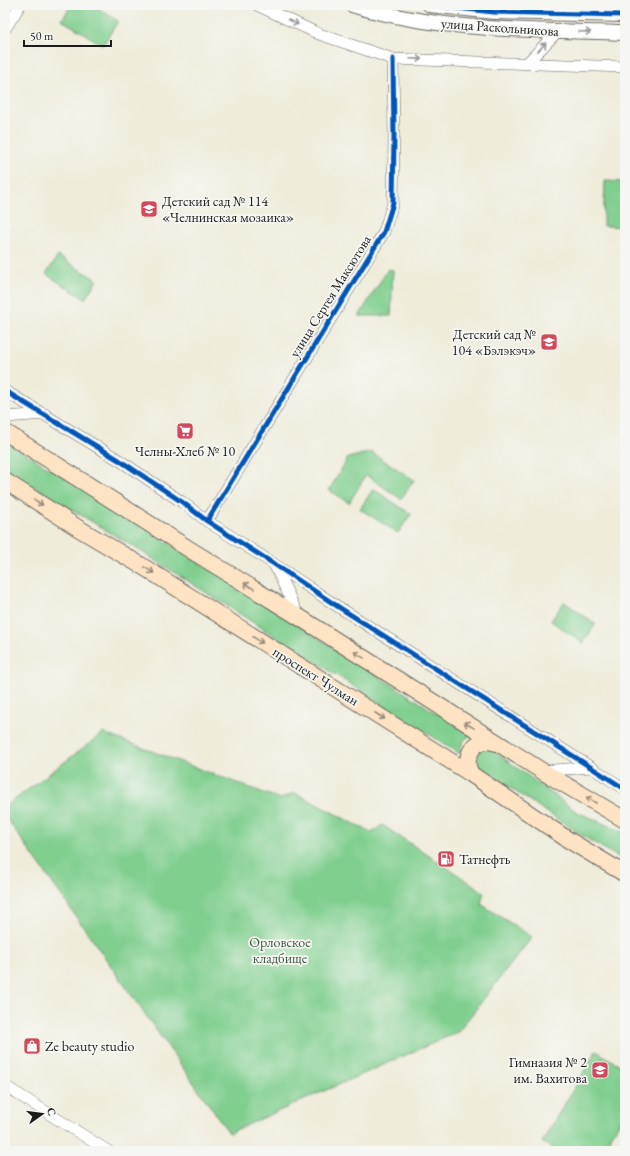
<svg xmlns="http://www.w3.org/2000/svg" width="630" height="1156" viewBox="0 0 630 1156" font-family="'EB Garamond',serif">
<rect width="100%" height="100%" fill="#f6f6f2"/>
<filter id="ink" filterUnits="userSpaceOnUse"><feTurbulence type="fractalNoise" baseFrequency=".025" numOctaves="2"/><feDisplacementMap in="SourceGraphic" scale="8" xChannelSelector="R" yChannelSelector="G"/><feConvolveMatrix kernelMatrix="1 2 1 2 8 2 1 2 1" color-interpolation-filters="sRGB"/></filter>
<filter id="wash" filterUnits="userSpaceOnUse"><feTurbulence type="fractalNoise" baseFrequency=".012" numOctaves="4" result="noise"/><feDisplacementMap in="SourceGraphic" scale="16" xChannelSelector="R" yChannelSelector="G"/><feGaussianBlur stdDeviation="0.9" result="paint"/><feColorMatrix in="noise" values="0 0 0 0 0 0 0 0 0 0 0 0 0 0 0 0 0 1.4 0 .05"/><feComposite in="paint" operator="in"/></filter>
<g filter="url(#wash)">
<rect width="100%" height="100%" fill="#efecda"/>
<path fill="#80cf8f" stroke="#4e7656" d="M 71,5 L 93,5 L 118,21 L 103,45 L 62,20 Z
M 605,181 L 625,182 L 625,227 L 603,226 Z
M 58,256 L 97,280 L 85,299 L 46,274 Z
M 388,269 L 393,270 L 391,316 L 359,316 Z
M 5,440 L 473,736 C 463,736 461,745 460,754 L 147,555 L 5,469 Z
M 371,452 L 414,480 L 401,499 L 366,475 L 349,503 L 329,490 L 348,458 Z
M 373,489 L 411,514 L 398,533 L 360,509 Z
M 564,602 L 596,624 L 583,643 L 551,621 Z
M 103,733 L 280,799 L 295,793 L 372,833 L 382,825 L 484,892 L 481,904 L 532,937 L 458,1032 L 229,1133 L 5,816 L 5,807 Z
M 489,747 L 577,812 L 625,833 L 625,861 L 591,841 L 478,767 L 475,759 L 480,749 Z
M 596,1051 L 625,1068 L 625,1113 L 602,1151 L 557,1151 L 542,1142 Z"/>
</g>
<g filter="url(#ink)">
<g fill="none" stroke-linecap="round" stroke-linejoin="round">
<g stroke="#66655e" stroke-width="12">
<path id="minor" d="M 257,5 L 319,34 L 393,59 L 625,67
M 5,29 L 20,5
M 527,63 L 558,31
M 5,391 L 119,460 L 182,502 L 207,521 L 274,564 L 337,606 L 625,789
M 5,417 L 45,414
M 207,521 L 384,232 L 393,203 L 394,137 L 393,59
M 274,564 L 299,617
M 542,771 L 591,767
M 5,1086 L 108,1151"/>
</g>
<g stroke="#66655e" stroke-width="16">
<path id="tertiary" d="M 352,5 C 440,32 535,30 625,33
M 430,5 L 494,12 L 625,15"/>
</g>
<g stroke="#66655e" stroke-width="18">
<path id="secondary" d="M 5,432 L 189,549 L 299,617 L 542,771 L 625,820
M 5,481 L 78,528 L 142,566 L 357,702 L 471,774 L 567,839 L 625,874
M 471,774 C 463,761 471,741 488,741 C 491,741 494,743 497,743"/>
</g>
<use href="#minor" stroke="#fff" stroke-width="11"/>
<use href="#tertiary" stroke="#fff" stroke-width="14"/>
<use href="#secondary" stroke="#fee4c5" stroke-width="16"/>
<g stroke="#f6f6f2" stroke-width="8">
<path id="cycleway" d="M 430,5 L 494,12 L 625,15
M 5,391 L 119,460 L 182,502 L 207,521 L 274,564 L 337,606 L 625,789
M 207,521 L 384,232 L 393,203 L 394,137 L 393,59"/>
</g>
<use href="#cycleway" stroke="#0057b8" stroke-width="5"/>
</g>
<defs><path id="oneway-shaft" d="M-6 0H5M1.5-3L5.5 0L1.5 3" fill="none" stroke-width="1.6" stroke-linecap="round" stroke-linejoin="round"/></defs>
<g stroke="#999">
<use href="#oneway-shaft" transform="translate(293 22) rotate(25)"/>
<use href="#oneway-shaft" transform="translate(585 32) rotate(2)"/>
<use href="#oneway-shaft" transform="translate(542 47) rotate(-46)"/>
<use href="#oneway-shaft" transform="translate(416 59) rotate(2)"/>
</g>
<g stroke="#988a79">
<use href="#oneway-shaft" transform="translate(38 502) rotate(33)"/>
<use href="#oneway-shaft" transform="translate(149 570) rotate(32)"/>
<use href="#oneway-shaft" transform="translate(249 586) rotate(-148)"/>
<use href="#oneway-shaft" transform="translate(258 640) rotate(32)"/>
<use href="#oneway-shaft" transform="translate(359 655) rotate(-148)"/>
<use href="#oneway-shaft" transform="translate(380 716) rotate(33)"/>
<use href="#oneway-shaft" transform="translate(469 725) rotate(-148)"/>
<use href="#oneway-shaft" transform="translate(591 800) rotate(-150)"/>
</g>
</g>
<defs>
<g id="school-square" transform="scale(0.9)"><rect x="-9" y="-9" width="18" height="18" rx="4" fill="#d1495b" stroke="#f6f6f2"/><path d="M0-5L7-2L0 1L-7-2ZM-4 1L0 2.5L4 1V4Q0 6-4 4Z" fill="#fff"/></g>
<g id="supermarket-square" transform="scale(0.9)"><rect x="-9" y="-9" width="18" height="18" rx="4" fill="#d1495b" stroke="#f6f6f2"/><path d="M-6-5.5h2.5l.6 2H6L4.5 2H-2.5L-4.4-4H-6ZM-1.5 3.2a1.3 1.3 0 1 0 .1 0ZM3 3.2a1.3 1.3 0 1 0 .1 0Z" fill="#fff"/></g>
<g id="fuel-square" transform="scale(0.9)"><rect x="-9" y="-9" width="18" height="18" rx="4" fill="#d1495b" stroke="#f6f6f2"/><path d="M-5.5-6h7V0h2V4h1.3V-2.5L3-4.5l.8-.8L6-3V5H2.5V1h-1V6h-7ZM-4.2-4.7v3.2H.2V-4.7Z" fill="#fff"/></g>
<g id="shop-square" transform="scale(0.9)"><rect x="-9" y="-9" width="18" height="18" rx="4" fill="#d1495b" stroke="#f6f6f2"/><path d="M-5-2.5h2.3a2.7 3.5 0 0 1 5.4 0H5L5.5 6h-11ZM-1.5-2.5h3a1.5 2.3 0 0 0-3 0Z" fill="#fff"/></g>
</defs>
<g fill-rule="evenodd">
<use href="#school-square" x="149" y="209"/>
<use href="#school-square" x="549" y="342"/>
<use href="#supermarket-square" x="185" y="431"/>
<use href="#fuel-square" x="446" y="859"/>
<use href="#shop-square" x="32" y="1046"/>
<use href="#school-square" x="600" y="1070"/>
</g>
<g text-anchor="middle" stroke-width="3.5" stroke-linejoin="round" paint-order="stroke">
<g font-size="14" fill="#1c1c1c" stroke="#f6f6f2">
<text transform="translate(500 27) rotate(4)" y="5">улица Раскольникова</text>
<text transform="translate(330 296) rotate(-58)" y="5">улица Сергея Максютова</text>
<text transform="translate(316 676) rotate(32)" y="5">проспект Чулман</text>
</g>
<g font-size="14" fill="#1c1c1c" stroke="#f6f6f2" text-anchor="start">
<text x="162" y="206">Детский сад № 114<tspan x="162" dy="16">«Челнинская мозаика»</tspan></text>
<text x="536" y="339" text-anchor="end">Детский сад №<tspan x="536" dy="16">104 «Бэлэкэч»</tspan></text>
<text x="185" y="456" text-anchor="middle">Челны-Хлеб № 10</text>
<text x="459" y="864">Татнефть</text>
<text x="45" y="1051">Zе beauty studio</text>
<text x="587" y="1067" text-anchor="end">Гимназия № 2<tspan x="587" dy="16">им. Вахитова</tspan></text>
</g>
<g font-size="14" fill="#3f5b44" stroke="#f6f6f2">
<text x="280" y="947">Орловское<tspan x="280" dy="16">кладбище</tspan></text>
</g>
</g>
<rect width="630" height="1156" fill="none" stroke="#f6f6f2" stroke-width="20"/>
<g transform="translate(42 1114) rotate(76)" stroke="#f6f6f2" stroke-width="3" paint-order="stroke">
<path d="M0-3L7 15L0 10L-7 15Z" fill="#1c1c1c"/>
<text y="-6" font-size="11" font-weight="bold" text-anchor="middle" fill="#1c1c1c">С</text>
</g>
<path d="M24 40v6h87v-6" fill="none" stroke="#1c1c1c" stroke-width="2"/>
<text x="30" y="40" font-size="12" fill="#1c1c1c" stroke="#f6f6f2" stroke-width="3" paint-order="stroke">50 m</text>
</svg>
